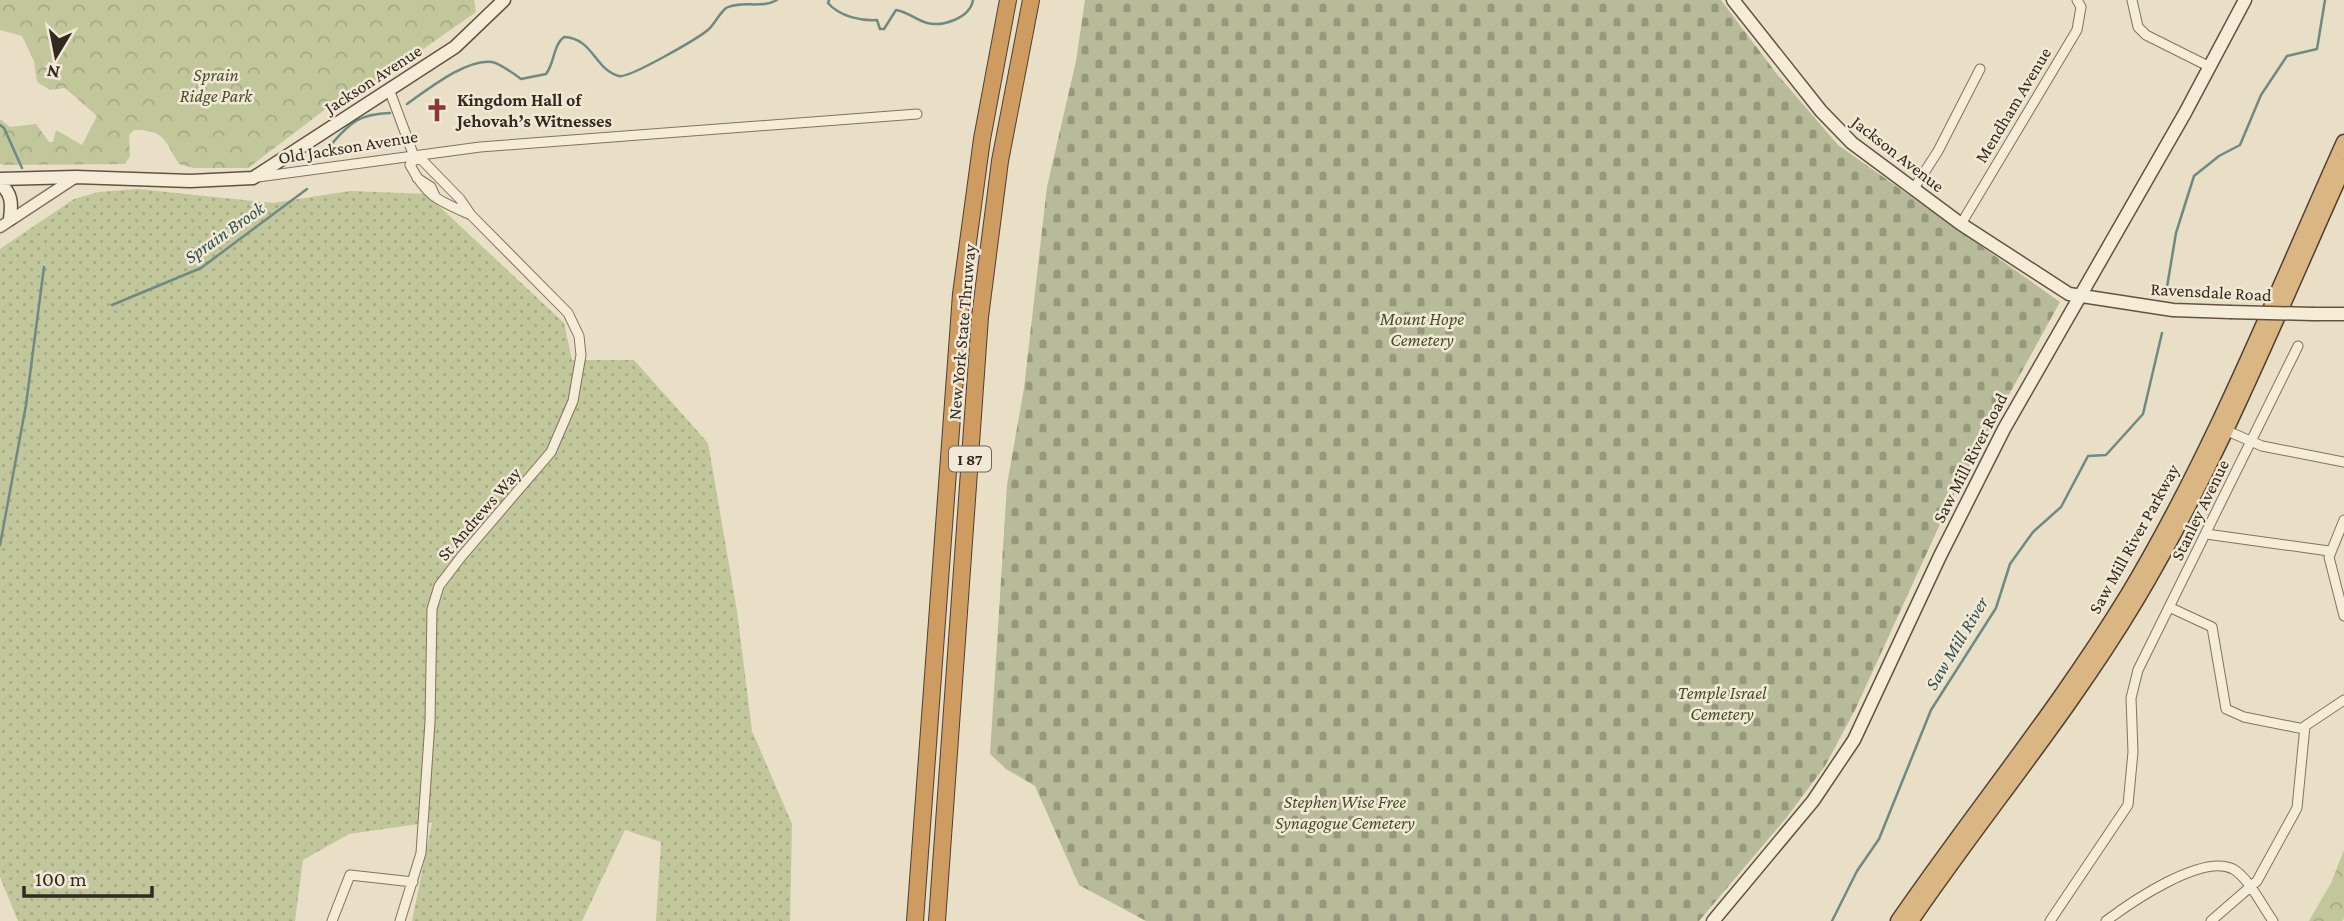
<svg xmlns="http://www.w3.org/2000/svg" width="2344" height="921" viewBox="0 0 2344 921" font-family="'Crimson Pro',serif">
<defs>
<pattern id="grass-dots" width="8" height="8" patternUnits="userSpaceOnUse" patternTransform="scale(1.75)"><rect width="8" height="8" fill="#c1c69b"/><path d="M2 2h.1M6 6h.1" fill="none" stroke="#a6aa85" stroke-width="1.8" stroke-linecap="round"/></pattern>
<pattern id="forest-crowns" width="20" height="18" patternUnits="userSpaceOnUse" patternTransform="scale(1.75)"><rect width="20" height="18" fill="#c1c69b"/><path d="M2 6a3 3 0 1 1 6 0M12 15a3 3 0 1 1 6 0" fill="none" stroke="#a6aa85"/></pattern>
<pattern id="cemetery-stones" width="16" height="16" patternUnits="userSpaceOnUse" patternTransform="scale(1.75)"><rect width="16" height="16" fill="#b8bb9a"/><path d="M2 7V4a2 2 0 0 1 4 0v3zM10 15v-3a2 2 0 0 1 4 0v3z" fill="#96987d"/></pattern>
</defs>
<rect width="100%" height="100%" fill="#e9dec6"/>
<path fill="url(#grass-dots)" d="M 138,189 L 273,203 L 350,191 L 426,194 L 564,323 L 572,360 L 634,360 L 708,443 L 737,611 L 752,731 L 792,824 L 790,921 L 656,921 L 661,842 L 625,830 L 582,921 L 412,921 L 432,822 L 349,834 L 303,860 L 295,921 L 18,921 L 0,877 L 0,249 L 74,199 L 99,192 Z"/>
<path fill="url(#forest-crowns)" d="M 0,0 L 474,0 L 476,12 L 382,78 L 352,89 L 248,168 L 194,168 L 179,164 C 165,141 164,129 134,130 L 129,135 L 130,156 L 125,164 L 6,165 L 0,164 L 0,119 L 10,127 L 36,124 L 49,142 L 53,142 L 56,130 L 82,145 L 97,116 L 65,88 L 50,90 L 37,82 L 34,61 L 22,36 L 0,30 Z
M 2344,850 L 2344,918 L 2342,921 L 2309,921 L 2331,883 Z"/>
<path fill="url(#cemetery-stones)" d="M 1085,0 L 1721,0 L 1776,73 L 1838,145 L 2060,302 L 1951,500 L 1855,710 L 1825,766 L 1787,817 L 1699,921 L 1146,921 L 1079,885 L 1035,786 L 1006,769 L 990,754 L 1007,485 L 1024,388 L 1047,187 L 1076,61 Z"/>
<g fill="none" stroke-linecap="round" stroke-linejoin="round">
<path stroke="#6f8a83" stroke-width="2.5" d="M 829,0 L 828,3 C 840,17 862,21 877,20 L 880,29 L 884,29 L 896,10 C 908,12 916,20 927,23 C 943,27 970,18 973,0
M 407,104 C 427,90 467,58 492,62 C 501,64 513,73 521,79 L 546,74 C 555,62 553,45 564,37 C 593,38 595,70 619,76 C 628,79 699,38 709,29 C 715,23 719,14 726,8 C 741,0 762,9 777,0
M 0,125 L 4,128 L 22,168
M 321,155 C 347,129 351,114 390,113
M 2167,287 L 2176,233 L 2194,176 L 2219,156 L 2240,145 L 2261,95 L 2287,56 L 2317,49 L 2325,0
M 112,305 L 201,268 L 307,189
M 0,545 L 26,405 L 44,267
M 1832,921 L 1857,871 L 1879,839 L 1931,710 L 1996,608 L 2010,564 L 2033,532 L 2061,507 L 2088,456 L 2106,455 L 2143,414 L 2162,333"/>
<g stroke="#82715e" stroke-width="11">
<path id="minor" d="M 2132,0 L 2138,27 L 2146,35 L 2210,67
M 389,89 L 415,159 L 422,160 L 460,199 L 471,215 L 568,313 L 579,336 L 581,355 L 573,401 L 551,452 L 461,557 L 439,586 L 432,609 L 430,722 L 421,853 L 400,921
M 415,159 L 410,165 C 427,197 437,200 471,215
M 258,177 L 480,147 L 917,114
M 417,178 L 431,187 L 435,196
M 1913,190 L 1938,151 L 1980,69
M 1961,224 L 2077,30 L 2081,7 L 2077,0
M 2225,430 L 2262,446 L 2344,462
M 2344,520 L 2329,557 L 2344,616
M 2206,534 L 2329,551
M 2169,607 L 2212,627 L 2226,709 L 2244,717 L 2304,729
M 332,921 L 350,875 L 413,882
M 2050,921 L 2128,805 L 2133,752 L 2131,698 L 2138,670 L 2298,346
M 2106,921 C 2130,903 2202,853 2233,869 C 2249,878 2262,906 2273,921
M 2211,921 L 2257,881 L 2297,808 L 2305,726 L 2344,700"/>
</g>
<g stroke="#82715e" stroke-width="13">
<path id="tertiary" d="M 0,227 L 76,177"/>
</g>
<g stroke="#645241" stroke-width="15">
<path id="secondary" d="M 1733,0 L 1821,111 L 1852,143 L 1961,224 L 2069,294 L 2173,310 L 2230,312
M 0,179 L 76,177 L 190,181 L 253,178 L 455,47 L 504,0
M 0,184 C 12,193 12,204 10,219
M 2313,314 L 2344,314
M 1713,921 L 1813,801 L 1854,740 L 1940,556 L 2004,429 L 2185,113 L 2245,0"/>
</g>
<g stroke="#503f32" stroke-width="17">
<path id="trunk" d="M 1898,921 C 1973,812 2058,709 2127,596 C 2213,453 2275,295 2344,142
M 1911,921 C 1984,814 2069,713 2136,601 C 2218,463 2278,313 2344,167"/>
</g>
<g stroke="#503f32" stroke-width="18">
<path id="motorway" d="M 915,921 L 961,294 L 982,139 L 1008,0
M 937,921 L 980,317 L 1000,161 L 1031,0"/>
</g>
<use href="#minor" stroke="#f5ecd8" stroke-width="9"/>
<use href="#tertiary" stroke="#f5ecd8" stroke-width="10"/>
<use href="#secondary" stroke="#f5ecd8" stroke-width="12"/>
<use href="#trunk" stroke="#dab682" stroke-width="14"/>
<use href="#motorway" stroke="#ce9c61" stroke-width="16"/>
<g stroke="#645241" stroke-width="15" stroke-linecap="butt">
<path id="secondary-bridge" d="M 2230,312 L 2313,314"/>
</g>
<use href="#secondary-bridge" stroke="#f5ecd8" stroke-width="12"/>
</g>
<defs>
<g id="church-bare" transform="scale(1.89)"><path d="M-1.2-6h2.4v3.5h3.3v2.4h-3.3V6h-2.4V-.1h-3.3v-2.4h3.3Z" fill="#8a3537" stroke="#f1e9d5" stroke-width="2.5" paint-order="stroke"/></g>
</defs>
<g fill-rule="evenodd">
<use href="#church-bare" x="437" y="110"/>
</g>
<g text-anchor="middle" stroke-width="5" stroke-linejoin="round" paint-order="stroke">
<rect fill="#f1e9d5" stroke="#6d6356" stroke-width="2" x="949" y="446.5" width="42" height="25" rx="5"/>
<g font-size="16" font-weight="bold" fill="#342920">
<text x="970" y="465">I 87</text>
</g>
<g font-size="18" font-style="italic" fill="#454e29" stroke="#f1e9d5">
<text x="216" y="81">Sprain<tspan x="216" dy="21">Ridge Park</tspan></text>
<text x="1422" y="325">Mount Hope<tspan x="1422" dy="21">Cemetery</tspan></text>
<text x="1722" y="699">Temple Israel<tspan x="1722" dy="21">Cemetery</tspan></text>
<text x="1345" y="808">Stephen Wise Free<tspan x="1345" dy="21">Synagogue Cemetery</tspan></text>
</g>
<g font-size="18" fill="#342920" stroke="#f1e9d5">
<text transform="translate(373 79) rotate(-33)" y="6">Jackson Avenue</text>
<text transform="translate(2013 105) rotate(-59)" y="6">Mendham Avenue</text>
<text transform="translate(348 147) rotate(-9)" y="6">Old Jackson Avenue</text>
<text transform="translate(1898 154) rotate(38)" y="6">Jackson Avenue</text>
<text transform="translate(2211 292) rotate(3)" y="6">Ravensdale Road</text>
<text transform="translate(962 332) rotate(-85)" y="6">New York State Thruway</text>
<text transform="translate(1970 458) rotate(-63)" y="6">Saw Mill River Road</text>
<text transform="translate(2200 510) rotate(-64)" y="6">Stanley Avenue</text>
<text transform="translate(479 514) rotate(-49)" y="6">St Andrews Way</text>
<text transform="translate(2134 539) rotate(-61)" y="6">Saw Mill River Parkway</text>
</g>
<g font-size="18" font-weight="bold" fill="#342920" stroke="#f1e9d5" text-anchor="start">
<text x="457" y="106">Kingdom Hall of<tspan x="457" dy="21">Jehovah’s Witnesses</tspan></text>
</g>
<g font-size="19" font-style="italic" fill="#31524f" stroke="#f1e9d5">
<text transform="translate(224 232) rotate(-35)" y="7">Sprain Brook</text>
<text transform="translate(1956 643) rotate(-59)" y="7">Saw Mill River</text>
</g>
</g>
<g transform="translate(56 56) rotate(190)" stroke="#f1e9d5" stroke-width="5" paint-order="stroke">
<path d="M0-5L12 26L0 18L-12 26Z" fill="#342920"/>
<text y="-10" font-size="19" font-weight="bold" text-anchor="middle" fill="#342920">N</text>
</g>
<path d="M24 886v10h128v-10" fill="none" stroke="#342920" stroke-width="3.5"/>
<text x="35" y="886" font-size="21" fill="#342920" stroke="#f1e9d5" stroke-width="5" paint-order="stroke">100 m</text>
</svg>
